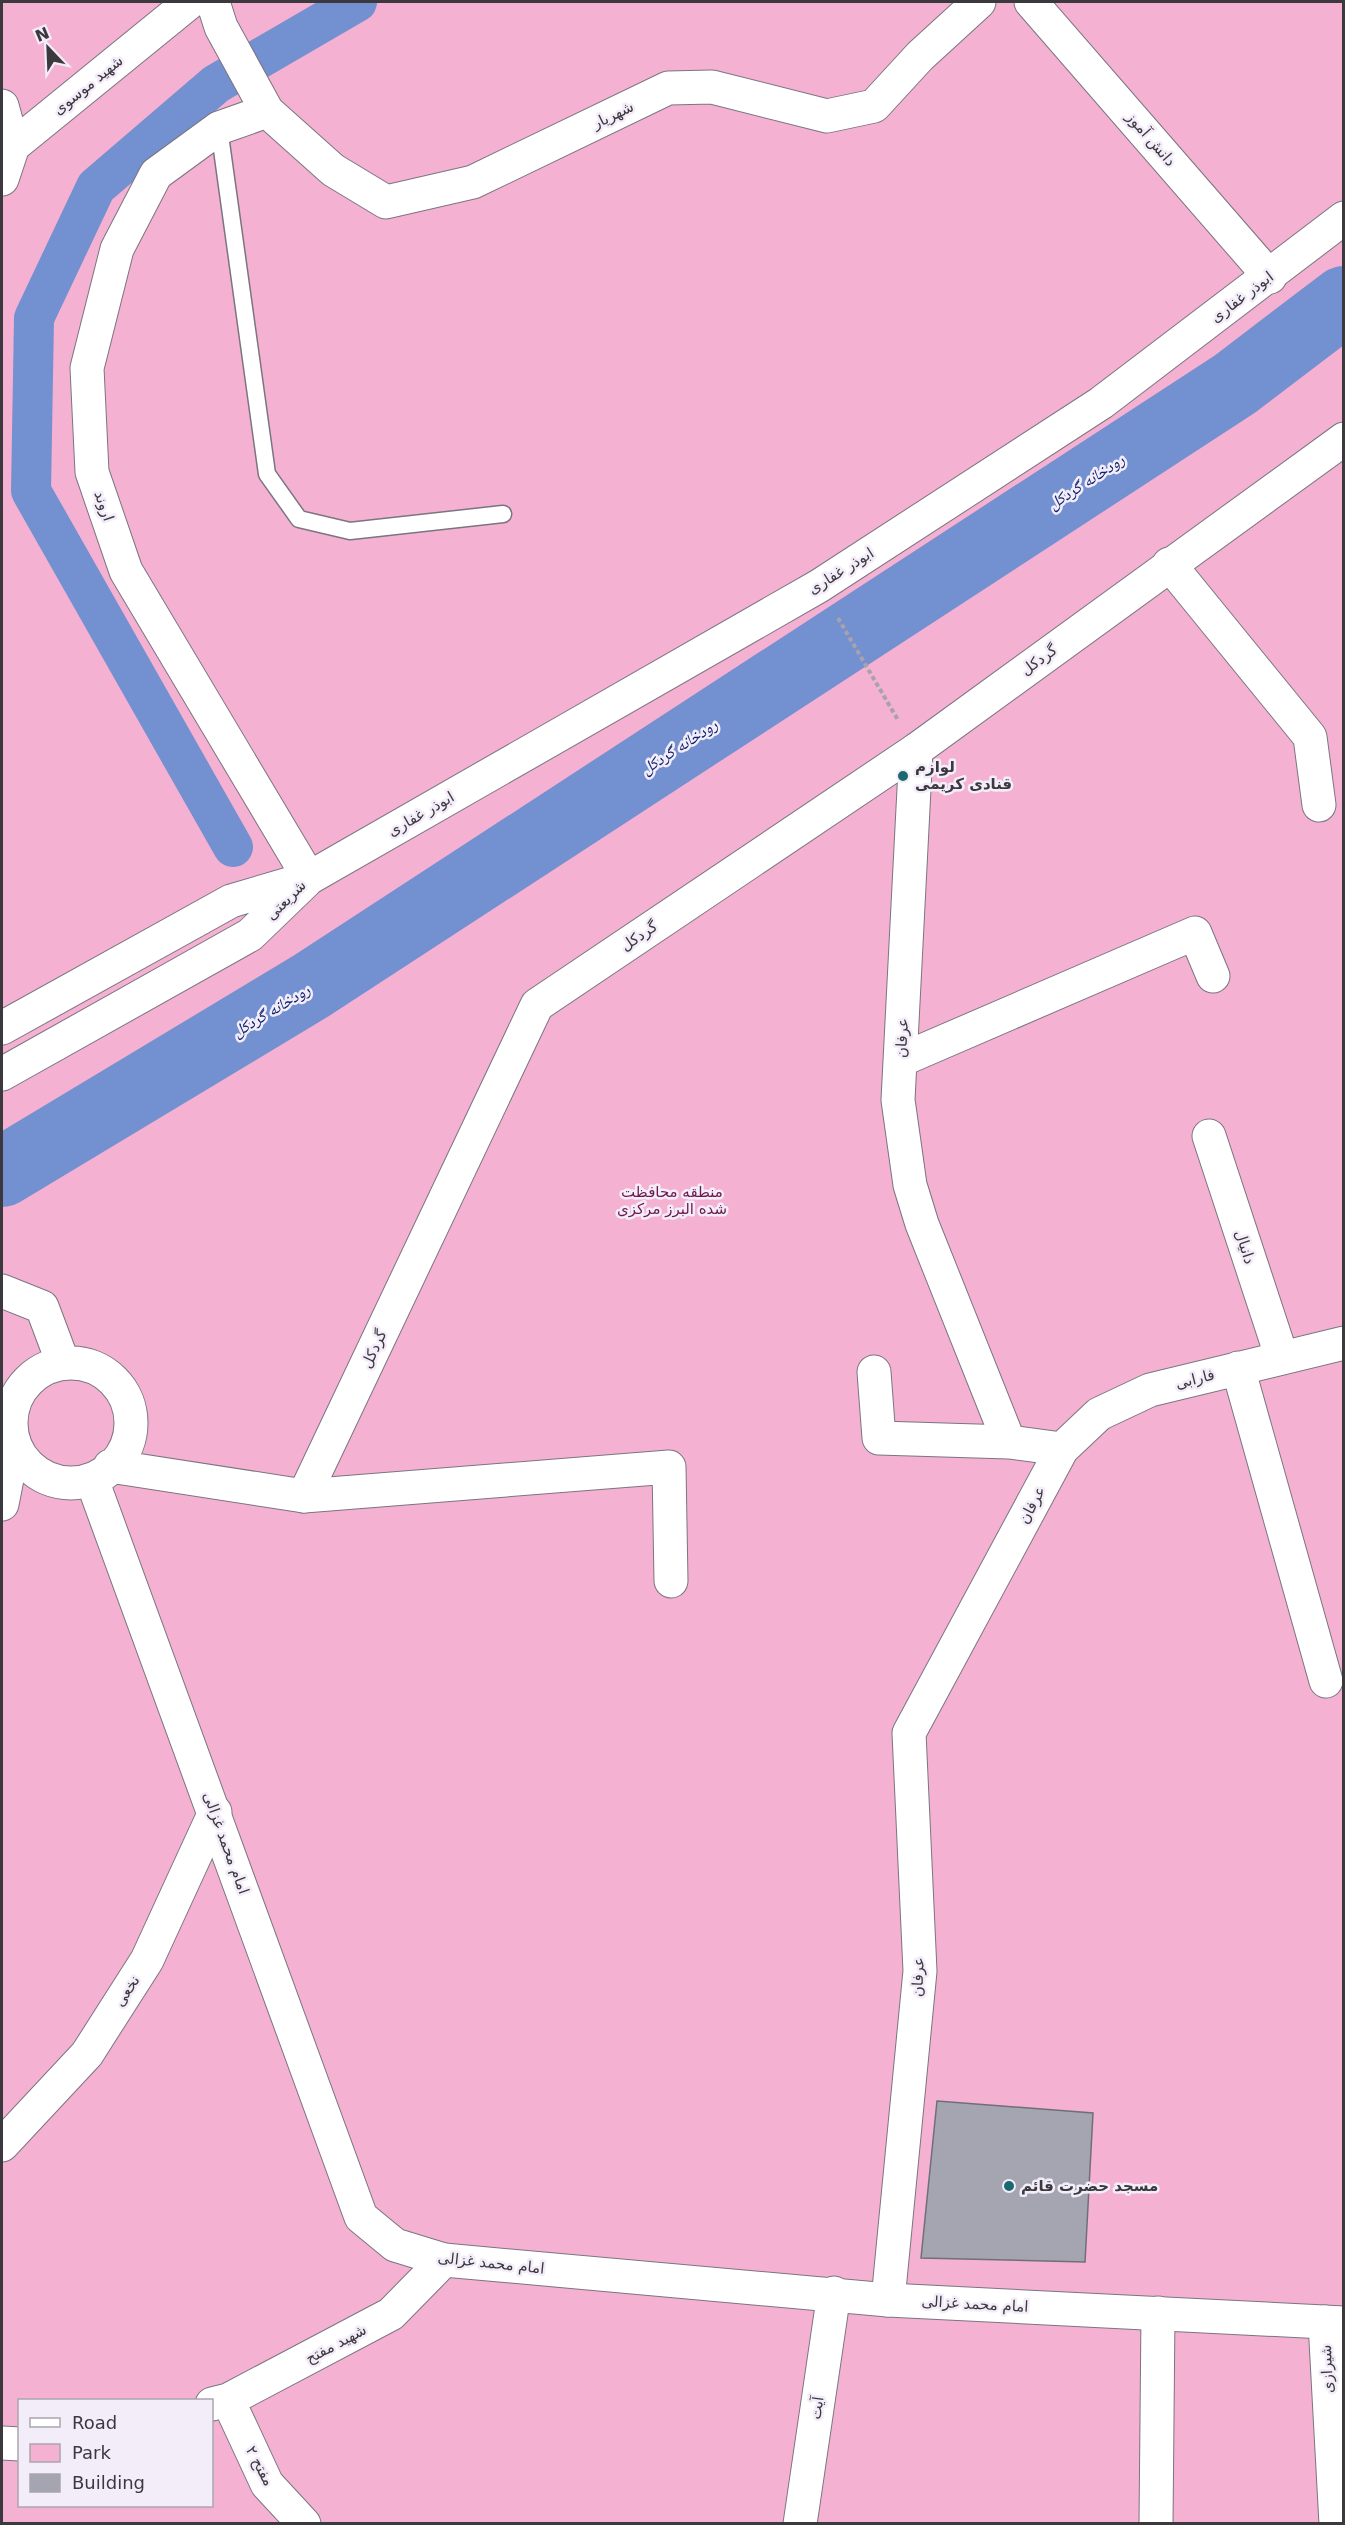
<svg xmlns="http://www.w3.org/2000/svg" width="1345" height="2525" viewBox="0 0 1345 2525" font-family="'DejaVu Sans','Noto Naskh Arabic',sans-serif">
<rect width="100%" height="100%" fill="#e6e0ed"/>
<path fill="#f5b1d2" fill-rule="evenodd" d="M 2,2 L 1343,2 L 1343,2523 L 2,2524 ZM 20,2400 L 212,2400 L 212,2506 L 20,2506 Z"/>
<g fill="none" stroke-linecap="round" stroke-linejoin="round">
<path stroke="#7390d0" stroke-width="40" d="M 233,847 L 31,491 L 34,318 L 96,187 L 216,84 L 357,2"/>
<path stroke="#7390d0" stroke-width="70" d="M 2,1172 L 311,986 L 1235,384 L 1344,301"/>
</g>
<path fill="#a5a5b2" stroke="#6f6f7b" stroke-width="1.5" d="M 937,2101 L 1093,2113 L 1085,2262 L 921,2258 Z"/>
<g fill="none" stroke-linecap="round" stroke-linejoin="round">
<g stroke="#7a7581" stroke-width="19">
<path id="lane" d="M 219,128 L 267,474 L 299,519 L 350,531 L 503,514"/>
</g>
<g stroke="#7a7581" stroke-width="35">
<path id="street" d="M 213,2 L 221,27 L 267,111 L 333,170 L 386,202 L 473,182 L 668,88 L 712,87 L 827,116 L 874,106 L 920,56 L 979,2
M 1031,2 L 1270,277
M 2,106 L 13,146
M 267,111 L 219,128 L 156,174 L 117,249 L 87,368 L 92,472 L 126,571 L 309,878
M 2,179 L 13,146 L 190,2
M 1169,564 L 1310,737 L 1319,805
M 916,750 L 898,1100 L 910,1185 L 922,1224 L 1009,1442 L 1062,1449
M 901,1060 L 1195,933 L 1213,976
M 1209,1136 L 1282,1358
M 1238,1368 L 1326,1681
M 874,1372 L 879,1438 L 1009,1442
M 304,1496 L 669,1467 L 671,1581
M 2,1504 L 14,1443
M 2,2145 L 87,2054 L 147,1960 L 215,1812
M 888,2300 L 920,1971 L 909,1733 L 1062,1449 L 1099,1414 L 1150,1390 L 1344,1343
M 1325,2322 L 1336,2524
M 228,2400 L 267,2484 L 304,2524
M 212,2404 L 228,2400 L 391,2314 L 444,2260
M 2,2443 L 20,2444
M 800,2524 L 834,2293
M 1156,2524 L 1158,2313"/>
</g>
<g stroke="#7a7581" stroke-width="35">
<path id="secondary" d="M 2,1028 L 231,901 L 309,878 L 819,586 L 1101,403 L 1344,218
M 2,1074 L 250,935 L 306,881
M 2,1291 L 42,1307 L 63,1363
M11 1423a60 60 0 1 1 120 0a60 60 0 1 1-120 0Z
M 110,1466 L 304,1496 L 537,1005 L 916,750 L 1344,439
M 92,1480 L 361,2217 L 395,2245 L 444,2260 L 888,2300 L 1344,2323"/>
</g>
<path stroke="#a7a2ac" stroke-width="4" stroke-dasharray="4.5 3" stroke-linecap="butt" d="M 838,618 L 898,720"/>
<use href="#lane" stroke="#fff" stroke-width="16"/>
<use href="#street" stroke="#fff" stroke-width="33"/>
<use href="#secondary" stroke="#fff" stroke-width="33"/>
</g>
<g fill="#1b686e" stroke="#f3edfa" stroke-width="2">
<circle cx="903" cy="776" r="6"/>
<circle cx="1009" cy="2186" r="6"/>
</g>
<g text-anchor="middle" stroke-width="5" stroke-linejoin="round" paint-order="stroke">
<g font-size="15" fill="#3c393e" stroke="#f3edfa">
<text transform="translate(88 85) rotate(-39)" y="5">شهید موسوی</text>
<text transform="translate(613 115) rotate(-26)" y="5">شهریار</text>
<text transform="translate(1151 139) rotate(49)" y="5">دانش آموز</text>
<text transform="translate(1242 297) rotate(-37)" y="5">ابوذر غفاری</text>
<text transform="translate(104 506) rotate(71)" y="5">اروند</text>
<text transform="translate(841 571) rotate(-32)" y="5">ابوذر غفاری</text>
<text transform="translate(1039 660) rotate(-36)" y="5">گردکل</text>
<text transform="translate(421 814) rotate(-30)" y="5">ابوذر غفاری</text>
<text transform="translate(286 900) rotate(-45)" y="5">شریعتی</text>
<text transform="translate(639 936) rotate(-34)" y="5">گردکل</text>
<text transform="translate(902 1038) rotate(-87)" y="5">عرفان</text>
<text transform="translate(1245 1247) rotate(72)" y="5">دانیال</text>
<text transform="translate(374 1349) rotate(-65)" y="5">گردکل</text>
<text transform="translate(1195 1379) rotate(-14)" y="5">فارابی</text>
<text transform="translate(1032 1505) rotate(-62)" y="5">عرفان</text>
<text transform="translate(226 1843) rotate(70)" y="5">امام محمد غزالی</text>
<text transform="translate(918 1977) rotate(-88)" y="5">عرفان</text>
<text transform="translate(127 1991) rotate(-57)" y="5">نخعی</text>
<text transform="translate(491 2263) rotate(6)" y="5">امام محمد غزالی</text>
<text transform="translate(975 2304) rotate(3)" y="5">امام محمد غزالی</text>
<text transform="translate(336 2344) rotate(-28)" y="5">شهید مفتح</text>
<text transform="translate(1327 2369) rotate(-93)" y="5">شیرازی</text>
<text transform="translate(817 2408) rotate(-82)" y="5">آیت</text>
<text transform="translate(260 2466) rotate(62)" y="5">مفتح ۲</text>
</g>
<g font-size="15" font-weight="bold" fill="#3c393e" stroke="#f3edfa" text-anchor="start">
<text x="915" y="772">لوازم<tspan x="915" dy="17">قنادی کریمی</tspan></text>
<text x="1021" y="2191">مسجد حضرت قائم</text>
</g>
<g font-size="15" fill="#70184d" stroke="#f3edfa">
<text x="672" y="1197">منطقه محافظت<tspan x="672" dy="17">شده البرز مرکزی</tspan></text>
</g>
<g font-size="16" font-style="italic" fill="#0a206a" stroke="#f3edfa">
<text transform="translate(1086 481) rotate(-33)" y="6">رودخانه گردکل</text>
<text transform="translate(679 746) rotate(-33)" y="6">رودخانه گردکل</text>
<text transform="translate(271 1010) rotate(-31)" y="6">رودخانه گردکل</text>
</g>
</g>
<rect width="1345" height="2525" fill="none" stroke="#3c393e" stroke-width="6"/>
<rect x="18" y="2399" width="195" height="108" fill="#f3edfa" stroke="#aaa5af" stroke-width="1.5"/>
<rect x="30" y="2418" width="30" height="9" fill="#ffffff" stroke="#aaa5af" stroke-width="1.5"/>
<text x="72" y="2429" font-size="18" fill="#3c393e">Road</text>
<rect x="30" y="2444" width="30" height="18" fill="#f5b1d2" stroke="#aaa5af" stroke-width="1.5"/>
<text x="72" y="2459" font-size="18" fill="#3c393e">Park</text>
<rect x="30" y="2474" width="30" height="18" fill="#a5a5b2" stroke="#aaa5af" stroke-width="1.5"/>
<text x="72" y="2489" font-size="18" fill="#3c393e">Building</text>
<g transform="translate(48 48) rotate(337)" stroke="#f3edfa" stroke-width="4.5" paint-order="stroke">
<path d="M0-4.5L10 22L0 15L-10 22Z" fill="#3c393e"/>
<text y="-9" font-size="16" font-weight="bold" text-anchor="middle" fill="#3c393e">N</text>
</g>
</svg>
